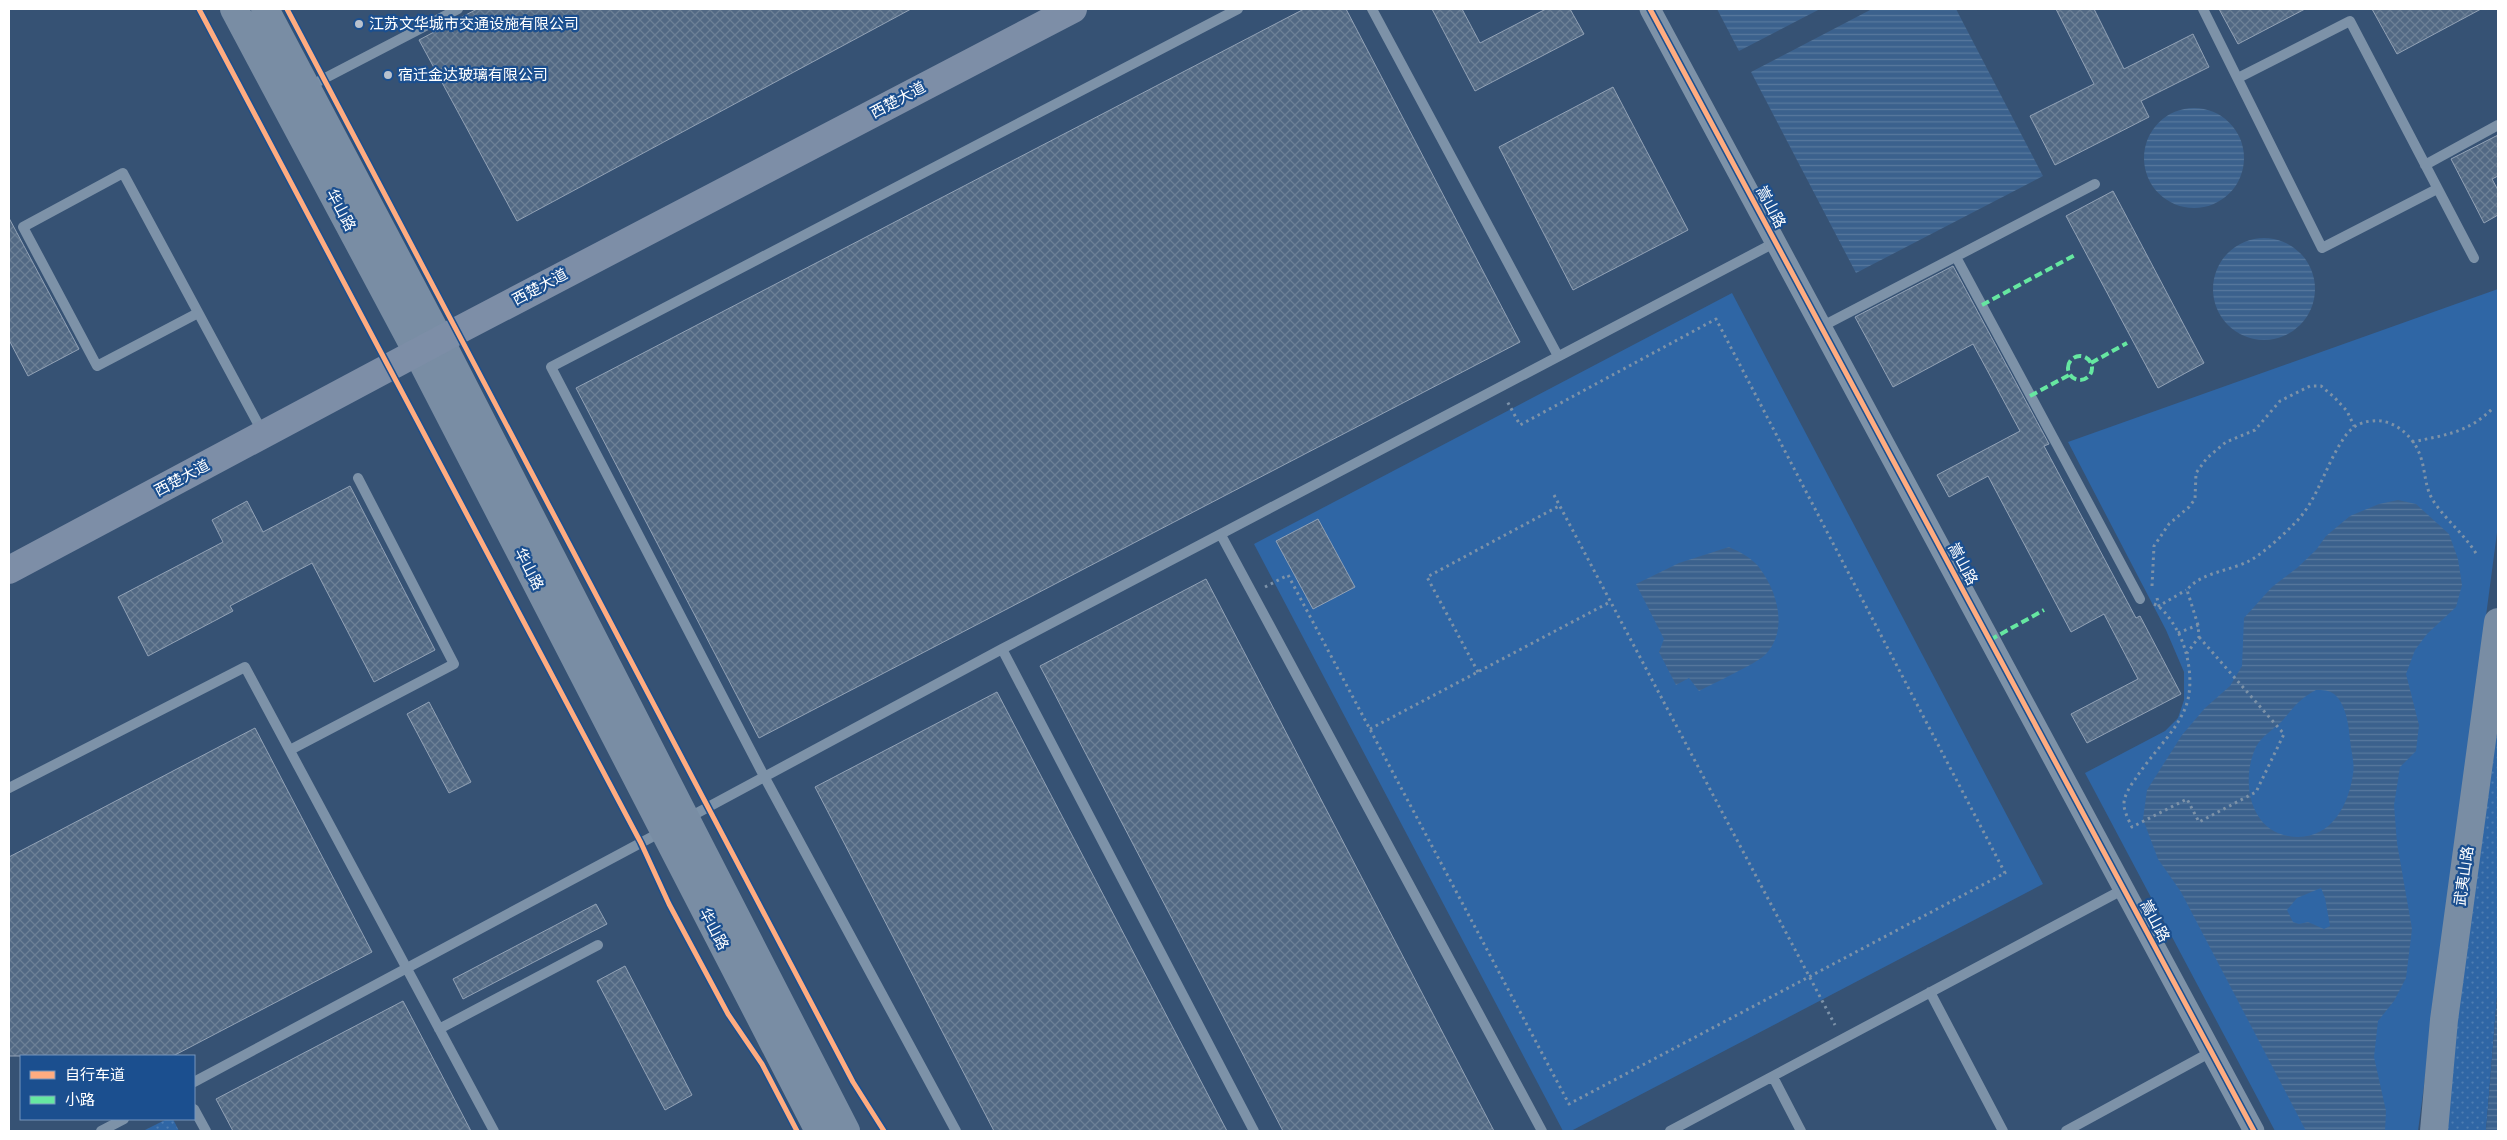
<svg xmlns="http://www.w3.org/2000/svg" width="2507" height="1140" viewBox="0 0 2507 1140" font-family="Roboto,'Noto Sans SC',sans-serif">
<defs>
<pattern id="grass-dots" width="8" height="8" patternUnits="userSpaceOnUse" patternTransform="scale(1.25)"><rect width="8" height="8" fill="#2f66a5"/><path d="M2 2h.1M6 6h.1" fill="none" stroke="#4e7db2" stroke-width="1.8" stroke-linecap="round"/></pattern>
<pattern id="water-rules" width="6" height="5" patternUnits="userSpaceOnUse" patternTransform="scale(1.25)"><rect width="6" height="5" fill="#3b618d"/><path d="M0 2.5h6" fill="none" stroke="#58799e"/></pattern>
<pattern id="building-cross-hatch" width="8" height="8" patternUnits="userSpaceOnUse" patternTransform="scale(1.25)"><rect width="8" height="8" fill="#526984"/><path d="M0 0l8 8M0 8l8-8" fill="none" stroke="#6c8096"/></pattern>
</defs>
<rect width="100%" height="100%" fill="#365274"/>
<path fill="url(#grass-dots)" d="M 2498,690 L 2498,984 L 2486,1131 L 2447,1131 L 2459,948 Z
M 167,1119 L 173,1119 L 179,1131 L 143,1131 Z"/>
<path fill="#2f66a5" d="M 2498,289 L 2498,525 L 2418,1131 L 2275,1131 L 2085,773 L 2165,731 L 2178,718 L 2184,700 L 2184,672 L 2166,630 L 2068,442 Z
M 1732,293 L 2043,884 L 1571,1131 L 1563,1131 L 1254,544 Z"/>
<path fill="url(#water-rules)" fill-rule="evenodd" d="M 1717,9 L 1820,9 L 1739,51 Z
M 1872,9 L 1956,9 L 2043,176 L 1856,273 L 1751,72 Z
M2144 158a50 50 0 1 1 100 0a50 50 0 1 1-100 0Z
M2213 289a51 51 0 1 1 102 0a51 51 0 1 1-102 0Z
M 2398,500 L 2416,504 L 2449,534 L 2458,559 L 2462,585 L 2456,607 L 2427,634 L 2415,650 L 2406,674 L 2419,725 L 2416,751 L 2400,767 L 2394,805 L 2397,843 L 2412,929 L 2406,978 L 2394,1001 L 2378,1021 L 2374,1057 L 2386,1111 L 2385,1131 L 2306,1131 L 2181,892 L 2158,859 L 2143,819 L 2147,790 L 2182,735 L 2205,708 L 2230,686 L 2242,666 L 2244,618 L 2272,587 L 2297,568 L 2316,550 L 2326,536 L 2350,516 L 2379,504 ZM 2316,690 C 2322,690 2329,690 2334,694 C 2346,704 2349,726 2350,740 C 2351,751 2355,764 2353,774 C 2348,809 2328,843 2288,836 C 2248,829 2241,778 2256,747 C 2262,735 2275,729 2283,720 C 2295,706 2299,699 2316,690 ZM 2321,888 L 2325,898 L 2330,926 L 2324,929 L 2308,922 L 2299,924 L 2293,922 L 2287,910 L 2297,898 Z
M 1729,547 C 1740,552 1750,557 1758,566 C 1777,590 1789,629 1766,654 C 1756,664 1714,683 1699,691 L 1689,678 L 1676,685 L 1659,652 L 1664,639 L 1636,584 L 1679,563 Z
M 2498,984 L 2498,1131 L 2486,1131 Z"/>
<path fill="url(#building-cross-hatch)" stroke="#92a2b6" d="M 477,9 L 911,9 L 517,221 L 419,40 Z
M 1304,9 L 1346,9 L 1520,342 L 759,738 L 576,388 Z
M 1432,9 L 1462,9 L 1480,43 L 1546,9 L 1570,9 L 1584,34 L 1475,91 Z
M 2056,9 L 2094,9 L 2124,69 L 2193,34 L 2209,67 L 2141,101 L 2149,117 L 2055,165 L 2030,116 L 2094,84 Z
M 2219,9 L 2305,9 L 2238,44 Z
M 2372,9 L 2481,9 L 2397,54 Z
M 1613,87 L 1688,230 L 1573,290 L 1499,147 Z
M 2498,135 L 2498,176 L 2492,179 L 2498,190 L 2498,215 L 2484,223 L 2451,159 Z
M 2113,191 L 2204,363 L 2158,388 L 2066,216 Z
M 9,218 L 79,349 L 28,376 L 9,340 Z
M 1953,266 L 2049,444 L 2044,446 L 2136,618 L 2140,616 L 2181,694 L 2087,743 L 2071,714 L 2138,679 L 2104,614 L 2071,632 L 1988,476 L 1949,497 L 1937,475 L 2020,431 L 1973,344 L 1893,387 L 1855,317 Z
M 350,486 L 435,650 L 374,682 L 312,563 L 230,606 L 233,611 L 148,656 L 118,597 L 223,542 L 212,520 L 247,501 L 263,532 Z
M 1318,519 L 1355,587 L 1313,609 L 1276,541 Z
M 1206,579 L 1494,1131 L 1283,1131 L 1040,666 Z
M 997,692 L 1227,1131 L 994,1131 L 815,787 Z
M 429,702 L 471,782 L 449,793 L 407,714 Z
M 255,728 L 372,952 L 173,1056 L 9,1056 L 9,857 Z
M 596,904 L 607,924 L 463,999 L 453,979 Z
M 625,966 L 692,1095 L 665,1110 L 597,981 Z
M 403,1001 L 471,1131 L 233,1131 L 216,1099 Z"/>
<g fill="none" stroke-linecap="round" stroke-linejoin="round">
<path stroke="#7d92a8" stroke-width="3" stroke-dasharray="2.5 4" stroke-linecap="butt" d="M 2412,442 C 2445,435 2468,433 2493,408
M 1554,495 L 1835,1025
M 2152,586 L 2154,546 L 2169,524 L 2189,507 L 2195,499 L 2196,473 L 2207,458 L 2226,442 L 2255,430 L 2280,401 L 2310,386 L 2321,386 L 2334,397 L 2347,411 L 2354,426
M 1265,587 L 1288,575 L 1569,1104 L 2005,873 L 1716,319 L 1520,425 L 1507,401
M 2157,598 L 2159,606 L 2186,590
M 2154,604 C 2164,608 2173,623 2178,632 C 2190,655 2195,690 2183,713 C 2172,736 2150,756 2136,778 C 2131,785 2123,796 2124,806 C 2125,813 2129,821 2132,827 L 2187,799 L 2199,822 L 2256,792 L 2284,734 L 2199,637
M 2198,625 L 2187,590 C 2201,572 2231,571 2251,560 C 2267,550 2282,536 2295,523 C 2317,501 2325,467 2342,441 C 2349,429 2358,422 2372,421 C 2392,418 2413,435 2420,455 C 2426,471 2424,487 2434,502 C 2447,521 2465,535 2477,555
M 2178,633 L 2198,625 L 2199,637 L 2187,653
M 1478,672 L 1427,577 L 1559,506
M 1370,729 L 1610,602"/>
<path stroke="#7d92a8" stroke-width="10" d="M 1372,9 L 1558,356
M 2203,9 L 2322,248 L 2437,189
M 2238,78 L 2350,21 L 2474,258
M 308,87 L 458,9
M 2425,165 L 2498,125
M 1956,257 L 2140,599
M 198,313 L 97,366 L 23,227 L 123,173 L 263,433
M 1821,327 L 2095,184
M 1221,535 L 1542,1131
M 1002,649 L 1254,1131
M 290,750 L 454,664 L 358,478
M 9,788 L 245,667 L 494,1131
M 686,819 L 1002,649 L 1776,242
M 1930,992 L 2003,1131
M 439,1029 L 598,945
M 1773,1077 L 1801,1131
M 194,1082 L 663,831
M 194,1109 L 206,1131
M 101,1131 L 124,1119
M 956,1131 L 765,778 L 551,367 L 1238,9
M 1670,1131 L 2124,889
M 2066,1131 L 2211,1052"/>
<path stroke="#7d92a8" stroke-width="21" d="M 1650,9 L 2254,1131"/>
<path stroke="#798da4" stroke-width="28" d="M 234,9 L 417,352 L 819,1131
M 265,9 L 440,340 L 846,1131
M 2434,1131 L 2444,1020 L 2498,622"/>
<path stroke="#7d8ea7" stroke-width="28" d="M 9,570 L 457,331 L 1073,9"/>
<path stroke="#66e7a1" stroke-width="4" stroke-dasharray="8 4" stroke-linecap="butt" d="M 1982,305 L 2077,254
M2068 368a12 12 0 1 1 24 0a12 12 0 1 1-24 0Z
M 2091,363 L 2127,343
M 2030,396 L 2069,375
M 1990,640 L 2044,610"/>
<g stroke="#1b4f8f" stroke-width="8">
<path id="cycleway" d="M 199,9 L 641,843 L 669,904 L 728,1014 L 762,1064 L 797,1131
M 287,9 L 853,1082 L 884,1131
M 1650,9 L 2254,1131"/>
</g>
<use href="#cycleway" stroke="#ffac80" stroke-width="5"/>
</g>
<g fill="#b9c2ce" stroke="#1b4f8f" stroke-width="2">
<circle cx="359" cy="24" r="5"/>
<circle cx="388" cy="75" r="5"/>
</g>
<g text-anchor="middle" stroke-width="4.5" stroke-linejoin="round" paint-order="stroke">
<g font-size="15" fill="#fff" stroke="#1b4f8f" text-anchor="start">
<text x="369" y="29">江苏文华城市交通设施有限公司</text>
<text x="398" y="80">宿迁金达玻璃有限公司</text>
</g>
<g font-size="15" fill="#fff" stroke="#1b4f8f">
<text transform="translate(898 100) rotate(-28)" y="5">西楚大道</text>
<text transform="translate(1771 207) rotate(62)" y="5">嵩山路</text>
<text transform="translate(341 210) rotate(62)" y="5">华山路</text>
<text transform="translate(540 287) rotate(-28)" y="5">西楚大道</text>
<text transform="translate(182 478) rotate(-28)" y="5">西楚大道</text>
<text transform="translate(1963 564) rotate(62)" y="5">嵩山路</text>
<text transform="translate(529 569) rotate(63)" y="5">华山路</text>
<text transform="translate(2464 876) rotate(-82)" y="5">武夷山路</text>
<text transform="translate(2155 921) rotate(62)" y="5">嵩山路</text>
<text transform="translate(714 929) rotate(62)" y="5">华山路</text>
</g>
</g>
<rect width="2507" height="1140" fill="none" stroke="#ffffff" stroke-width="20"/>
<rect x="20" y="1055" width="175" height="65" fill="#1b4f8f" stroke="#7695bc"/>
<rect x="30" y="1071" width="25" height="8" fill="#ffac80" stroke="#7695bc"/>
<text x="65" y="1080" font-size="15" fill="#ffffff">自行车道</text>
<rect x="30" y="1096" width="25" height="8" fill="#66e7a1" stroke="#7695bc"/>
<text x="65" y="1105" font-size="15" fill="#ffffff">小路</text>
</svg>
